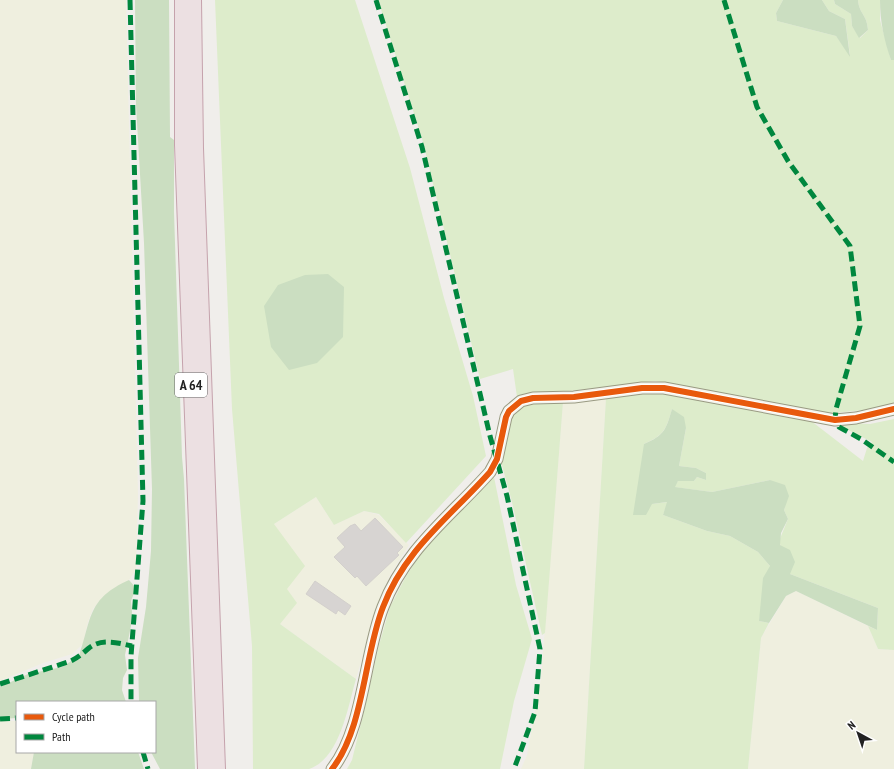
<svg xmlns="http://www.w3.org/2000/svg" width="894" height="769" viewBox="0 0 894 769" font-family="'PT Sans Narrow',sans-serif">
<rect width="100%" height="100%" fill="#f0eeeb"/>
<path fill="#efefdf" d="M 0,0 L 126,0 L 138,494 L 136,570 L 129,580 L 101,599 L 93,609 L 88,622 L 83,644 L 72,654 L 43,663 L 0,681 Z
M 606,398 L 584,769 L 521,769 L 527,755 L 541,678 L 563,402 Z
M 316,497 L 334,525 L 364,511 L 379,515 L 409,545 L 390,575 L 371,627 L 356,679 L 280,624 L 287,590 L 274,524 Z
M 796,591 L 868,626 L 878,649 L 894,650 L 894,769 L 748,769 L 761,638 L 786,596 Z
M 0,721 L 17,721 L 17,752 L 34,752 L 31,769 L 0,769 Z"/>
<path fill="#ddeccb" d="M 215,0 L 355,0 L 410,168 L 444,298 L 473,396 L 486,456 L 406,543 L 379,514 L 364,511 L 334,525 L 316,497 L 274,524 L 305,566 L 287,589 L 297,603 L 280,624 L 356,679 C 348,706 340,759 309,769 C 301,769 264,769 253,769 L 252,646 L 232,409 Z
M 378,0 L 783,0 L 776,13 L 777,21 L 836,36 L 850,55 L 845,19 L 829,11 L 822,0 L 834,0 L 835,4 L 851,14 L 852,26 L 860,38 L 868,30 C 867,14 859,14 858,0 L 880,0 L 880,20 L 891,60 L 894,60 L 894,405 L 881,408 L 827,414 L 655,381 L 517,397 L 513,369 L 480,379 L 423,142 Z
M 651,391 L 806,417 L 863,461 L 867,448 L 872,442 L 842,427 L 847,423 L 870,424 L 894,419 L 894,650 L 878,649 L 868,626 L 877,630 L 878,608 L 790,574 L 779,541 L 788,519 L 784,510 L 786,501 L 770,480 L 712,492 L 674,487 L 678,481 L 694,481 L 697,477 L 706,480 L 706,473 L 696,468 L 679,466 L 686,428 L 672,409 C 666,430 664,435 644,444 L 652,504 L 668,502 L 663,515 L 707,531 L 730,536 L 758,552 L 770,566 L 759,621 L 769,623 L 761,638 L 748,769 L 584,769 L 606,398 Z
M 529,402 L 563,402 L 545,633 L 542,635 L 512,502 L 500,458 L 509,420 L 515,410 Z
M 494,477 L 516,585 L 532,639 L 514,701 L 500,769 L 347,769 L 352,760 L 365,707 L 379,645 L 390,607 L 404,580 L 423,549 Z"/>
<path fill="#cbdec1" d="M 135,0 L 169,0 L 170,137 L 174,140 L 174,212 L 182,457 L 184,479 L 195,769 L 160,769 L 151,752 L 155,752 L 155,702 L 139,702 L 138,658 L 146,607 L 151,551 L 152,489 L 144,243 L 136,105 Z
M 783,0 L 822,0 L 829,11 L 845,19 L 850,57 L 836,36 L 777,21 L 776,13 Z
M 834,0 L 858,0 C 859,14 867,14 868,30 L 859,38 L 852,26 L 851,14 L 835,4 Z
M 880,0 L 894,0 L 894,60 L 891,60 C 884,40 880,21 880,0 Z
M 328,274 L 344,287 L 343,337 L 317,363 L 289,370 L 271,347 L 264,306 L 278,285 L 305,275 Z
M 672,409 L 684,417 L 686,428 L 679,466 L 696,468 L 706,473 L 706,480 L 697,477 L 694,481 L 678,481 L 675,487 L 712,492 L 770,480 L 785,485 L 789,496 L 784,510 L 788,519 L 781,533 L 780,545 L 790,550 L 795,562 L 790,574 L 878,608 L 877,630 L 796,591 L 786,596 L 769,623 L 759,621 L 763,578 L 770,566 L 758,552 L 730,536 L 707,531 L 663,515 L 667,502 L 652,504 L 646,515 L 633,515 L 644,444 C 665,435 666,429 672,409 Z
M 129,580 L 136,588 L 131,601 L 132,612 L 131,626 L 125,655 L 127,670 L 123,678 L 122,690 L 126,702 L 17,702 L 17,718 L 0,719 L 0,687 L 28,674 L 62,667 L 79,656 C 92,618 87,599 129,580 Z
M 34,752 L 138,752 L 144,769 L 31,769 Z"/>
<path fill="#d7d4d2" stroke="#d3d0cc" d="M 375,518 L 403,547 L 397,553 L 399,555 L 366,586 L 357,576 L 355,578 L 334,557 L 345,547 L 337,538 L 350,526 L 355,524 L 361,531 Z
M 315,581 L 351,606 L 345,615 L 338,610 L 336,614 L 306,594 Z"/>
<g fill="none" stroke-linecap="round" stroke-linejoin="round">
<g stroke="#999a82" stroke-width="13">
<path id="secondary" d="M 332,769 C 364,729 364,655 383,607 C 405,549 450,517 490,472 L 497,459 L 506,417 L 509,411 L 521,401 L 533,398 L 574,397 L 642,388 L 664,388 L 835,420 L 856,418 L 894,409"/>
</g>
<g stroke="#c5a2ac" stroke-width="16">
<path id="highway" d="M 182,0 L 182,145 L 205,769
M 194,0 L 196,148 L 218,769"/>
</g>
<use href="#secondary" stroke="#f4f4ed" stroke-width="11"/>
<use href="#highway" stroke="#ece0e2" stroke-width="14"/>
<path stroke="#00873e" stroke-width="5" stroke-dasharray="10 5" stroke-linecap="butt" d="M 130,0 L 143,501 L 131,656 L 131,702
M 376,0 L 422,147 L 490,436 L 507,496 L 540,649 L 535,712 L 514,769
M 724,0 L 757,107 L 788,161 L 850,246 L 860,326 L 836,409 L 835,420 L 839,427 L 861,439 L 894,462
M 0,684 L 71,661 C 79,657 83,653 89,648 C 102,638 118,643 132,646
M 0,719 L 17,718
M 143,752 L 148,769"/>
<g stroke="#fff" stroke-width="8">
<path id="cycleway" d="M 332,769 C 364,729 364,655 383,607 C 405,549 450,517 490,472 L 497,459 L 506,417 L 509,411 L 521,401 L 533,398 L 574,397 L 642,388 L 664,388 L 835,420 L 856,418 L 894,409"/>
</g>
<use href="#cycleway" stroke="#e8590c" stroke-width="6"/>
</g>
<g text-anchor="middle" stroke-width="4" stroke-linejoin="round" paint-order="stroke">
<rect fill="#fff" stroke="#646464" stroke-width="1" x="175" y="373" width="32" height="24" rx="3"/>
<g font-size="14" font-weight="bold" fill="#222">
<text x="191" y="390">A 64</text>
</g>
</g>
<rect x="16" y="701" width="140" height="52" fill="#ffffff" stroke="#a7a7a7"/>
<rect x="24" y="714" width="20" height="6" fill="#e8590c" stroke="#a7a7a7"/>
<text x="52" y="721" font-size="12" fill="#222222">Cycle path</text>
<rect x="24" y="734" width="20" height="6" fill="#00873e" stroke="#a7a7a7"/>
<text x="52" y="741" font-size="12" fill="#222222">Path</text>
<g transform="translate(858 733) rotate(320)" stroke="#ffffff" stroke-width="3" paint-order="stroke">
<path d="M0-3L7 15L0 10L-7 15Z" fill="#222222"/>
<text y="-6" font-size="11" font-weight="bold" text-anchor="middle" fill="#222222">N</text>
</g>
</svg>
